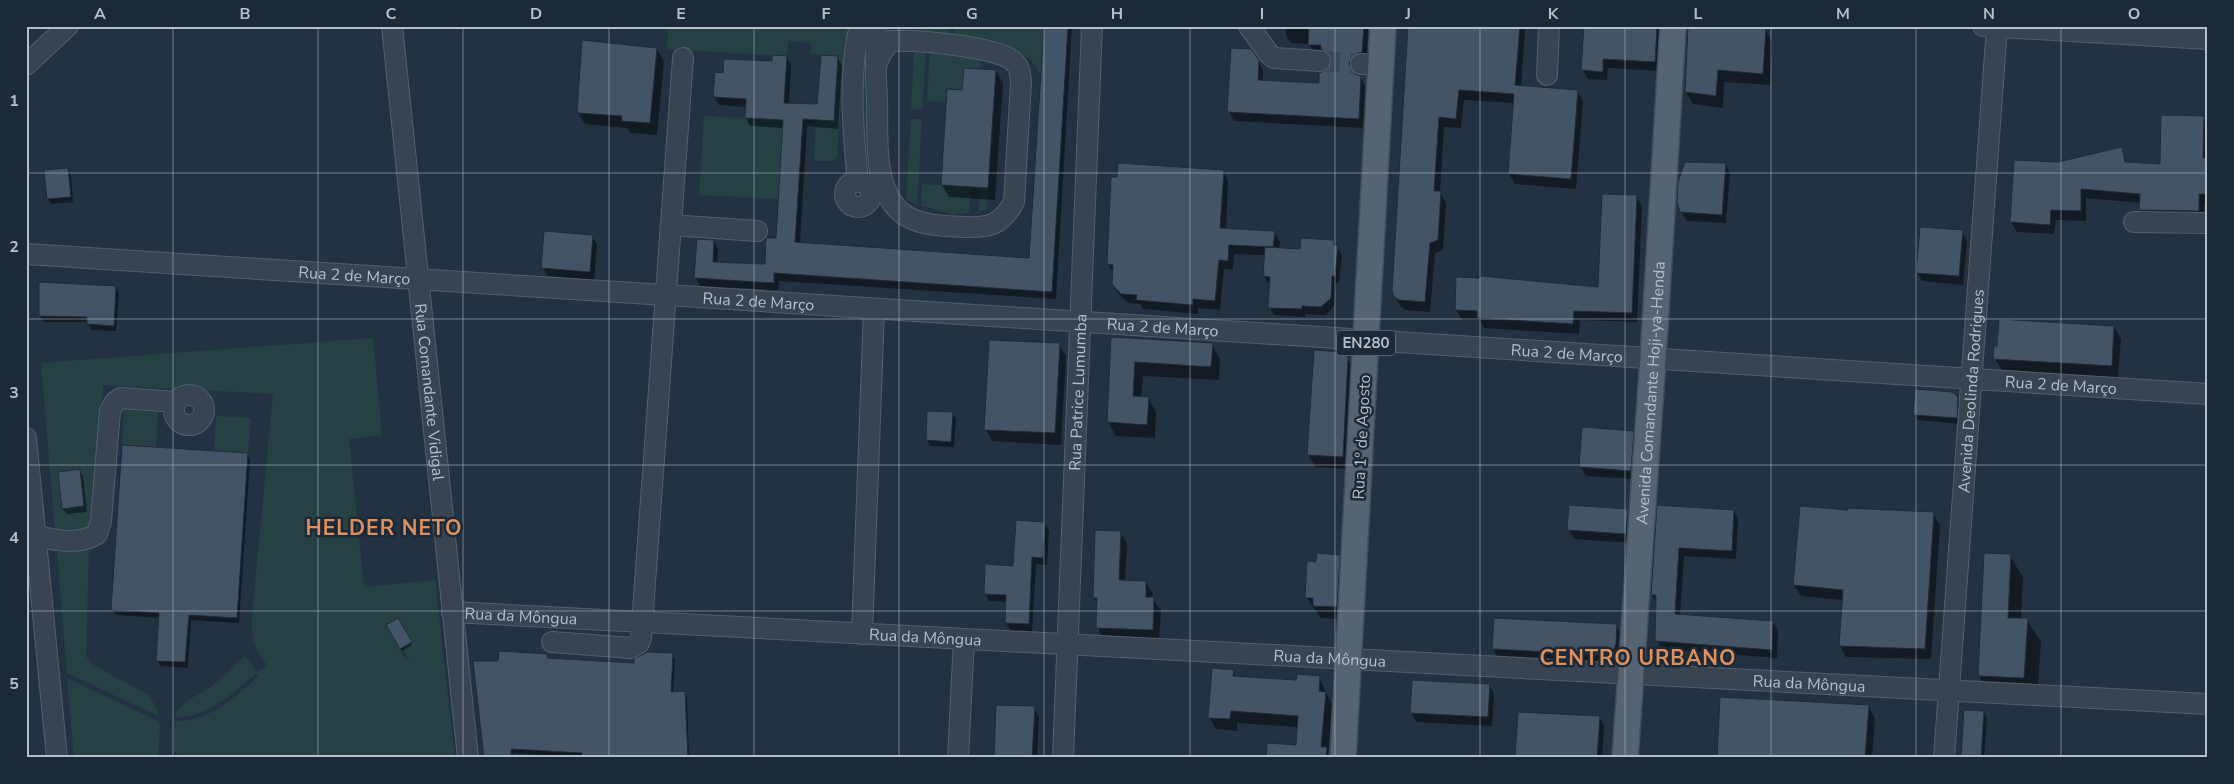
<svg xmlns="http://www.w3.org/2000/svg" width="2234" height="784" viewBox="0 0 2234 784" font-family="'Nunito Sans',sans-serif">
<rect width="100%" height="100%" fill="#233243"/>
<path fill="#254144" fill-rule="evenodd" d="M 668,26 L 850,26 L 845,43 L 837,157 L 834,161 L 814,161 L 816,120 L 834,121 L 838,56 L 810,54 L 811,43 L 788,41 L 787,56 L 667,49 Z
M 898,26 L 949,26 L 949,32 L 954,35 L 955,26 L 1044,26 L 1041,76 C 1020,25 939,49 898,26 Z
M 868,41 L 869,153 C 861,135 858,56 868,41 Z
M 914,53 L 926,53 L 922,110 L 911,109 Z
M 930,53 L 981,57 L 980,69 L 964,68 L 962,90 L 947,89 L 945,102 L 927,101 Z
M 704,116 L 783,120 L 779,199 L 699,195 Z
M 911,119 L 922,119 L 917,205 L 906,199 Z
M 922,184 L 971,187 L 969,213 L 951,214 L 921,206 Z
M 980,188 L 988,188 L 987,209 L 979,212 Z
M 373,338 L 382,435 L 349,439 L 364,587 L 435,580 L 455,758 L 182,758 L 174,751 L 174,721 C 206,723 237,697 258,676 L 257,673 C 233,692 208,719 175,717 C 182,699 199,696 213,685 C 224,676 235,666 245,656 L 257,672 L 267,665 C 254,647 251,639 252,617 L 273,394 L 103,385 L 92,527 L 55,532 L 41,363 ZM 398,618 L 412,642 L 402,648 L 409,659 L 406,660 L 386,625 Z
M 124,410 L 158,412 L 156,447 L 122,445 Z
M 216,416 L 251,418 L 248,453 L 214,451 Z
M 89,548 L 86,652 L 87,658 L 92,664 L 150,696 L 160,717 L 67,673 L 57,552 Z
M 67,678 L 160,722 L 158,758 L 74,758 Z"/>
<path fill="#0007" d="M 1002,26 L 1072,26 L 1056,299 L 779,281 L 778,290 L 700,286 L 696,278 L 714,241 L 718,249 L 717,263 L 766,266 L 777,240 L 784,128 L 750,126 L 746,118 L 747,107 L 719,105 L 714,97 L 716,74 L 724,74 L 773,63 L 786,57 L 791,65 L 789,104 L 819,105 L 837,57 L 842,65 L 838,129 L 807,126 L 800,244 L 1030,260 L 1045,29 Z
M 1286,26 L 1368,26 L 1367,61 L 1355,67 L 1354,74 L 1360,77 L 1365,86 L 1363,128 L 1234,121 L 1229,112 L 1258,61 L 1263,70 L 1263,81 L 1320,84 L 1331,68 L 1333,62 L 1314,53 L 1309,44 L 1291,43 L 1286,35 Z
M 1409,26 L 1522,26 L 1525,31 L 1521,86 L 1577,91 L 1583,101 L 1576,189 L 1515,184 L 1509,174 L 1515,103 L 1464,100 L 1461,128 L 1444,127 L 1440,192 L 1446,203 L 1443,250 L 1435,253 L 1430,312 L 1406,310 L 1401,307 L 1395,297 Z
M 1657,26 L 1662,35 L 1660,71 L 1608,68 L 1607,80 L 1588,79 L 1583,70 Z
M 1689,26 L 1766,30 L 1772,42 L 1770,85 L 1724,82 L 1723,108 L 1693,104 L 1686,92 Z
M 657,49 L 664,61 L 657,135 L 630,133 L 627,128 L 585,124 L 578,113 Z
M 996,71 L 1003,83 L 995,200 L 949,197 L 942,185 Z
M 2203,117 L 2208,126 L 2208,204 L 2204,204 L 2204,220 L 2146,220 L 2140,210 L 2140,203 L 2086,198 L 2086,221 L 2056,220 L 2054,234 L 2017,232 L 2011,222 L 2058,163 L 2121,148 L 2128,164 L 2161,165 Z
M 1725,164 L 1730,173 L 1726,223 L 1687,221 L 1681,212 Z
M 68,169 L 71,175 L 73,202 L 51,204 L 48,199 Z
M 1223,171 L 1228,181 L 1226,230 L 1274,232 L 1280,242 L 1279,249 L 1301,251 L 1333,241 L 1342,255 L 1339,283 L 1336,283 L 1334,306 L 1326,315 L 1305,314 L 1305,317 L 1274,315 L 1270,307 L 1271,284 L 1268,283 L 1264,276 L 1265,255 L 1234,254 L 1233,270 L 1224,269 L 1220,310 L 1198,308 L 1198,314 L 1143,309 L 1140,304 L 1128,303 L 1119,294 L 1113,284 L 1114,274 L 1108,264 Z
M 1636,196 L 1642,206 L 1637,322 L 1580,320 L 1579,334 L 1484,328 L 1480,320 L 1462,320 L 1456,310 L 1599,288 Z
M 1962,232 L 1967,241 L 1963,285 L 1922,281 L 1917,272 Z
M 592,236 L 597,245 L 594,280 L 548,276 L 542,267 Z
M 40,284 L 116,287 L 119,293 L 116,331 L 91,330 L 88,322 L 44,322 L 40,316 Z
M 2114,327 L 2121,339 L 2118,377 L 2002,370 L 1995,359 Z
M 1112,339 L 1212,345 L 1220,359 L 1219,380 L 1143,376 L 1141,398 L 1148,398 L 1156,412 L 1155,438 L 1116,436 L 1108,422 Z
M 1059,345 L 1066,356 L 1061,445 L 992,441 L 986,429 Z
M 1347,358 L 1355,371 L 1349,469 L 1316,467 L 1308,455 Z
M 1957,399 L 1961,405 L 1959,424 L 1918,420 L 1914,414 Z
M 952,414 L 956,419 L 954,447 L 930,446 L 927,440 Z
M 1583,429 L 1633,432 L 1638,441 L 1635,479 L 1586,476 L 1581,467 Z
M 247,454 L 250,460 L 239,623 L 191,620 L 188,668 L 160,666 L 157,660 L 160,618 L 116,615 L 112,609 Z
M 79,470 L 83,476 L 87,512 L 67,514 L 63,509 Z
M 1658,506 L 1734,511 L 1738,519 L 1736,559 L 1684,556 L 1680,616 L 1773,622 L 1778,631 L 1777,658 L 1662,649 L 1657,640 L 1657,604 L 1652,595 Z
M 1627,510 L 1633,519 L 1631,543 L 1574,539 L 1569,530 Z
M 1849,511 L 1933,514 L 1940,525 L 1931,659 L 1846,657 L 1840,645 L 1843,600 L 1801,596 L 1794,585 Z
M 1045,523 L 1049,531 L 1047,565 L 1036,564 L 1032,632 L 1011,631 L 1006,623 L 1007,602 L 989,601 L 985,593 L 1014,567 Z
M 1120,532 L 1127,544 L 1125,582 L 1146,582 L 1153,594 L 1152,598 L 1161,610 L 1159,642 L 1104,640 L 1098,628 L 1098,605 L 1094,597 Z
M 2010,555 L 2023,578 L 2021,619 L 2027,620 L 2041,642 L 2037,700 L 1992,698 L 1979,676 Z
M 1339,556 L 1346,568 L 1343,619 L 1321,618 L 1306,597 L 1318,563 Z
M 398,619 L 412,645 L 402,651 L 388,625 Z
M 1616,626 L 1622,635 L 1621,653 L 1619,658 L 1610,664 L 1498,658 L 1493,649 Z
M 546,655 L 549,660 L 635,665 L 672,655 L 675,659 L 673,693 L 684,693 L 687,697 L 689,758 L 584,758 L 513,753 L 513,758 L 485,758 L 499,662 Z
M 1233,671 L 1236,677 L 1298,682 L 1319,677 L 1332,705 L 1328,758 L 1318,757 L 1297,746 L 1298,727 L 1237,723 L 1237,731 L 1216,729 L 1209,717 Z
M 1489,685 L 1494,694 L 1492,726 L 1416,722 L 1411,713 Z
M 1868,706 L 1875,718 L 1872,758 L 1718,758 Z
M 1034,708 L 1039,717 L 1037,758 L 995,758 Z
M 1984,712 L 1987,718 L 1984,758 L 1963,758 Z
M 1599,717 L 1604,726 L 1602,758 L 1516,758 Z"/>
<path fill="#445467" stroke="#1f2b39" d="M 1044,26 L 1068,26 L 1052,292 L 774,273 L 774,283 L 694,278 L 697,239 L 714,240 L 713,262 L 765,264 L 766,238 L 776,238 L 783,120 L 745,118 L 746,99 L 713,97 L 715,72 L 723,73 L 724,59 L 772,61 L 772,55 L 787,56 L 784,103 L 817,104 L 821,55 L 838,56 L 834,121 L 803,119 L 795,242 L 1029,258 Z
M 1309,26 L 1364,26 L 1362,52 L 1355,54 L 1351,58 L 1349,64 L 1354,74 L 1361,76 L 1359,119 L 1227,112 L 1231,48 L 1251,49 L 1259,60 L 1258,80 L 1319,83 L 1319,73 L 1330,68 L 1332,61 L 1330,55 L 1321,49 L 1321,45 L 1308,45 Z
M 1408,26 L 1520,26 L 1515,85 L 1578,90 L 1571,179 L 1508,174 L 1514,94 L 1459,90 L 1456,119 L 1439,117 L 1434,191 L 1441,191 L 1438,240 L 1430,243 L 1425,302 L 1399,300 L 1394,297 L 1392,290 Z
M 1584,26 L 1657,26 L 1655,62 L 1603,59 L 1603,72 L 1581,70 Z
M 1688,26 L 1766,28 L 1763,74 L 1718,70 L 1716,96 L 1685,92 Z
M 582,40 L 657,48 L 650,123 L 621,121 L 622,116 L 577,113 Z
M 964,68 L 996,70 L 988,188 L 941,185 L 947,89 L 962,90 Z
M 2161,115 L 2204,116 L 2203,158 L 2208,158 L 2208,194 L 2199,194 L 2199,211 L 2139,210 L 2140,194 L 2081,189 L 2081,211 L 2051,210 L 2050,225 L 2010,222 L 2014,160 L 2058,162 L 2122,147 L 2125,162 L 2160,164 Z
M 1685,162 L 1726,163 L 1722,215 L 1680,212 L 1677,201 L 1678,182 Z
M 1118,163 L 1224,170 L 1220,228 L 1275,231 L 1273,247 L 1229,245 L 1228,261 L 1219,260 L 1215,301 L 1193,299 L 1193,305 L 1136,300 L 1137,295 L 1121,294 L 1112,284 L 1113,265 L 1107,264 L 1111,177 L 1117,177 Z
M 68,168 L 71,197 L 47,199 L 44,170 Z
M 1602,194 L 1637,195 L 1632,313 L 1574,311 L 1573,324 L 1477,318 L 1477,311 L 1455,310 L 1456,277 L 1480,278 L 1480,276 L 1598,287 Z
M 1920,227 L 1963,230 L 1959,276 L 1916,273 Z
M 544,231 L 593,235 L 590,272 L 541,268 Z
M 1301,238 L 1334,240 L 1334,245 L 1338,246 L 1335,276 L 1332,276 L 1331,298 L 1321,307 L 1302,306 L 1302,309 L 1268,308 L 1270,277 L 1263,276 L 1265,247 L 1300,249 Z
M 39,282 L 116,286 L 114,326 L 87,324 L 87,317 L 39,316 Z
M 1999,319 L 2114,326 L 2112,366 L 1993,359 L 1994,346 L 1997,346 Z
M 1111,337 L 1213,343 L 1211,367 L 1135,362 L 1133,396 L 1149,397 L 1147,425 L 1107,422 Z
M 989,340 L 1060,343 L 1055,433 L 984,430 Z
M 1314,350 L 1343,352 L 1348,357 L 1343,457 L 1307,455 Z
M 1915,389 L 1952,392 L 1956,395 L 1958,398 L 1957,418 L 1913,415 Z
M 927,411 L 953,412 L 951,442 L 926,440 Z
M 1582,427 L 1634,431 L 1631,471 L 1579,467 Z
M 122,445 L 248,453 L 237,618 L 189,615 L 185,662 L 156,661 L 159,613 L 111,610 Z
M 80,469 L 84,506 L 62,509 L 58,472 Z
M 1569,505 L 1628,509 L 1626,534 L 1567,530 Z
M 1657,505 L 1734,510 L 1732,551 L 1679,548 L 1675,614 L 1773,621 L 1772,650 L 1655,641 L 1656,595 L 1651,595 Z
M 1800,506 L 1848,510 L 1848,508 L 1934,512 L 1925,649 L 1839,646 L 1843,590 L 1793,585 Z
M 1016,520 L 1045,522 L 1043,558 L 1032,557 L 1029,624 L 1005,623 L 1006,595 L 984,594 L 985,564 L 1013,566 Z
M 1095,530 L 1121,531 L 1119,580 L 1146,581 L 1146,597 L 1154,597 L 1153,630 L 1096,628 L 1097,598 L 1093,598 Z
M 1317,553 L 1340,555 L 1337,607 L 1313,606 L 1313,598 L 1305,598 L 1307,561 L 1316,562 Z
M 1984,553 L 2011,554 L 2008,618 L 2028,618 L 2024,678 L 1978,676 Z
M 398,618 L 412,642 L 400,649 L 386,625 Z
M 1494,618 L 1617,624 L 1616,644 L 1614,649 L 1605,655 L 1492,649 Z
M 499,651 L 547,654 L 547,658 L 634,663 L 634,659 L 647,652 L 673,653 L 671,692 L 685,691 L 688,758 L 582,758 L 582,753 L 511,749 L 511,758 L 484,758 L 473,661 L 498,661 Z
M 1212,668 L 1234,670 L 1233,676 L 1296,680 L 1297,674 L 1320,676 L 1319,691 L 1326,692 L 1321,747 L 1327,747 L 1326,758 L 1266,758 L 1267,743 L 1296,745 L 1298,716 L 1231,711 L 1230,719 L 1208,718 Z
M 1412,680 L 1490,684 L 1488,717 L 1410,713 Z
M 1720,697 L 1869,705 L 1865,758 L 1717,758 Z
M 996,705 L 1035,706 L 1032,758 L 994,758 Z
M 1964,710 L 1984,711 L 1981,758 L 1961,757 Z
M 1518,712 L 1600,716 L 1597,758 L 1515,758 Z"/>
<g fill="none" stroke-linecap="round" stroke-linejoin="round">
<path stroke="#394758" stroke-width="20" stroke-dasharray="20 10" stroke-linecap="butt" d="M 1320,61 L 1361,64"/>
<g stroke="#535f6c" stroke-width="22">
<g id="minor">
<path id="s1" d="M 392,26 L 468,758"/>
<path d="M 876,26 L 876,63"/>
<path d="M 1249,26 L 1269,54 L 1274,58 L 1320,61"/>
<path d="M 1983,26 L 2208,39"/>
<path d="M 891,41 C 916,40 995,46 1013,61 C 1020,67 1020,73 1021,82 L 1014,202 C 1001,225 990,228 964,227 C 940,226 910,226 894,205 C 873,178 878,130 877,97 C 877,87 874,73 877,63 C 880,54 884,48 891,41 Z"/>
<path d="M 1361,64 L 1381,65"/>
<path d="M 26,65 L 68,26"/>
<path d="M 1547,75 L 1549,26"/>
<circle cx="858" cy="194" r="13"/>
<path d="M 858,182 C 853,134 848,73 860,26"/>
<path d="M 2134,222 L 2208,223"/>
<path d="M 671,225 L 757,231"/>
<path id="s2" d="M 26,254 L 2208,394"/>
<circle cx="189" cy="410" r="15"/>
<path d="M 26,438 L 57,758"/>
<path d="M 36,535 C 54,541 79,545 97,534 L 101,521 L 110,411 L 115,402 L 121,398 L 176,402"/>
<path id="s3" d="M 452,612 L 2208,704"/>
<path d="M 862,634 L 874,309"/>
<path d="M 552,642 L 631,648 L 639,643 L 641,638 L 683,58"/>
<path d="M 958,758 L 964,639"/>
<path id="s4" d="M 1063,758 L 1092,26"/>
<path id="s5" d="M 1944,758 L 1997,26"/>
</g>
</g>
<g stroke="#424d5b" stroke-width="28">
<g id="major">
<path d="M 1343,758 L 1383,26"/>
<path id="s6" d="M 1625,758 L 1653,359 L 1673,26"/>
</g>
</g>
<use href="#minor" stroke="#384452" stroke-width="20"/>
<use href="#major" stroke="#566372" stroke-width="25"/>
</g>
<path fill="none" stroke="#b5bfcc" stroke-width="1" stroke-opacity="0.55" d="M 173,26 L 173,758M 318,26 L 318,758M 463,26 L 463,758M 609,26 L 609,758M 754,26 L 754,758M 899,26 L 899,758M 1044,26 L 1044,758M 1190,26 L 1190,758M 1335,26 L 1335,758M 1480,26 L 1480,758M 1625,26 L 1625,758M 1771,26 L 1771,758M 1916,26 L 1916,758M 2061,26 L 2061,758M 26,173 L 2208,173M 26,319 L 2208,319M 26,465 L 2208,465M 26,611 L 2208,611"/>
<g text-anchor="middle" stroke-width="5" stroke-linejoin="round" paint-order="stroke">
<rect fill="#1c2938" stroke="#8792a0" stroke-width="1" x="1337" y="330.5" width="58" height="25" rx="4"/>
<g font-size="15" font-weight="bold" fill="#b5bfcc">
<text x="1366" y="348">EN280</text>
</g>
<g font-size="16" fill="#b5bfcc" stroke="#1c2938">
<text dy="6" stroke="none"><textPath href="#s2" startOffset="329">Rua 2 de Março</textPath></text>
<text dy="6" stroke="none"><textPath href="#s2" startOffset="734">Rua 2 de Março</textPath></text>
<text dy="6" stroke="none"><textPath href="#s2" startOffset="1139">Rua 2 de Março</textPath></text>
<text dy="6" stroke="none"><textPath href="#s2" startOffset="1544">Rua 2 de Março</textPath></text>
<text dy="6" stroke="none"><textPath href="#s2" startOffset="2039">Rua 2 de Março</textPath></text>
<text dy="6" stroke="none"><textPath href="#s1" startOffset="368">Rua Comandante Vidigal</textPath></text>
<text dy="6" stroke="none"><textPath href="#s4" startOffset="366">Rua Patrice Lumumba</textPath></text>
<text dy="6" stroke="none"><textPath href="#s6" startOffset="366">Avenida Comandante Hoji-ya-Henda</textPath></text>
<text dy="6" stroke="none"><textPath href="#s5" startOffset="368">Avenida Deolinda Rodrigues</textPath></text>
<text transform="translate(1361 437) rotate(-87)" y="6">Rua 1º de Agosto</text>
<text dy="6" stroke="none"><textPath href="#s3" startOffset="69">Rua da Môngua</textPath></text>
<text dy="6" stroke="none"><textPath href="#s3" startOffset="474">Rua da Môngua</textPath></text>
<text dy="6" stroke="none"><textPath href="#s3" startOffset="879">Rua da Môngua</textPath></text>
<text dy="6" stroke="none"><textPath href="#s3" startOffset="1359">Rua da Môngua</textPath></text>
</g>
<g font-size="21" font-weight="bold" letter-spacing="1" fill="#df905d" stroke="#1c2938">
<text x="384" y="535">HELDER NETO</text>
<text x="1638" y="665">CENTRO URBANO</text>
</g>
</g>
<rect width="2234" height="784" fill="none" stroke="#1c2938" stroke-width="55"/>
<rect x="28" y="28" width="2178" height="728" fill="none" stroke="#b5bfcc" stroke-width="2"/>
<g font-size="16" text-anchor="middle" font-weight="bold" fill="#b5bfcc">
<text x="100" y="19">A</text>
<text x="245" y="19">B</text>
<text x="391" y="19">C</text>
<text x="536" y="19">D</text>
<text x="681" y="19">E</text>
<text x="826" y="19">F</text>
<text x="972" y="19">G</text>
<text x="1117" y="19">H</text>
<text x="1262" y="19">I</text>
<text x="1408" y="19">J</text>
<text x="1553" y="19">K</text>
<text x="1698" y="19">L</text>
<text x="1843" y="19">M</text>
<text x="1989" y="19">N</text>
<text x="2134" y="19">O</text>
<text x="14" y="106">1</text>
<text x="14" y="252">2</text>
<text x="14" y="398">3</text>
<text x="14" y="543">4</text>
<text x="14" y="689">5</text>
</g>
</svg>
